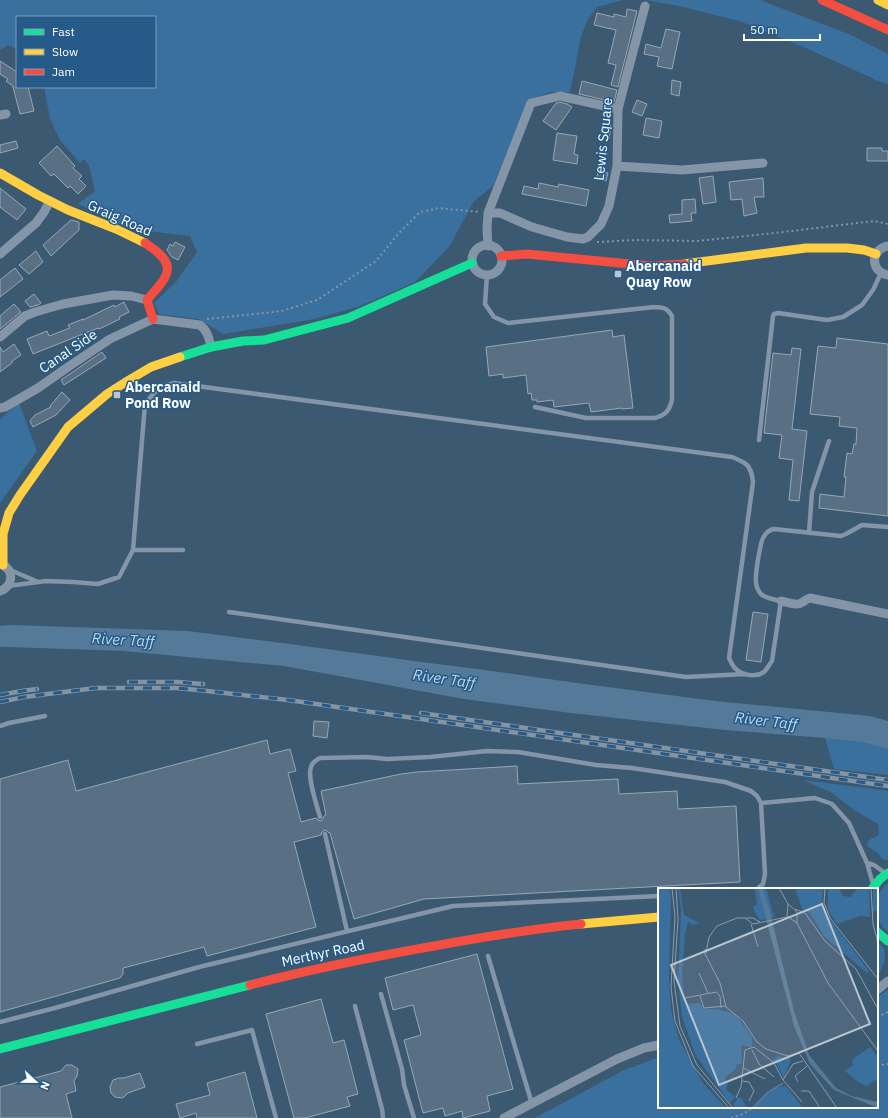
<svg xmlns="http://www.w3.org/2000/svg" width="888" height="1118" viewBox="0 0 888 1118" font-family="'IBM Plex Sans',sans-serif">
<rect width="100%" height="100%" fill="#3c5972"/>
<path fill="#3a709e" d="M 0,0 L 623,0 L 597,7 L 588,19 L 581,36 L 570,92 L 550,92 L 528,100 L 493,186 L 474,201 L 449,247 L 415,282 L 358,307 L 314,319 L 223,334 L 199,319 L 159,314 L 154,303 L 176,282 L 197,252 L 190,236 L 130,229 L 78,204 L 95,191 L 89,166 L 84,159 L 80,163 L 60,140 L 50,119 L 44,87 L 155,87 L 155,17 L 17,17 L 17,49 L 8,45 L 0,50 Z
M 646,0 L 760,0 L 851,35 L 888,54 L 888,84 L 876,80 L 806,48 L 742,22 L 684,7 Z
M 19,403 L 37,451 L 0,503 L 0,419 Z
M 825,738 L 866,743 L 888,749 L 888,775 L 834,769 Z
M 803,780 L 888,791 L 888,860 L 882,859 L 878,853 L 867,846 L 869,840 L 879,835 L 878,824 L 854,810 L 831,792 Z
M 888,883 L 888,932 C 873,920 872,894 888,883 Z
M 877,941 L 884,949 L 885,961 L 877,978 Z
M 888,990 L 888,1118 L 535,1118 L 622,1071 L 659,1057 L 659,1107 L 877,1107 L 877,997 Z"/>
<path fill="#557998" d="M 11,625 L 188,631 L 290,644 L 429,663 L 470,668 L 577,683 L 715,701 L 870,716 L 888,721 L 888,749 L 866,743 L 825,738 L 725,730 L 571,713 L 464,699 L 284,666 L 124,651 L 9,647 L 0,647 L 0,626 Z"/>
<path fill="#597084" stroke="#97a7b5" d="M 627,9 L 637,11 L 618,87 L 611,85 L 616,65 L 608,63 L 616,30 L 594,25 L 597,13 L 614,17 L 614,14 L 626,17 Z
M 666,29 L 680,32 L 672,69 L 657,66 L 659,57 L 644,54 L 646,44 L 661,48 Z
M 0,61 L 17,72 L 17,87 L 28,87 L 34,111 L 20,114 L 13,87 L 14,87 L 6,81 L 8,79 L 0,74 Z
M 672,80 L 681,82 L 679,96 L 671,94 Z
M 582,81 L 617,90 L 614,102 L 579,94 Z
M 637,100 L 647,104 L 642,116 L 632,112 Z
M 560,102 L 567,104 L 572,107 L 556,130 L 543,121 L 556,103 Z
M 646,118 L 662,121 L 659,138 L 643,135 Z
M 602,124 L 611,125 L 609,140 L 600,139 Z
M 557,133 L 577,136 L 574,154 L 578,155 L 577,164 L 553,160 Z
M 16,141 L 18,148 L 0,153 L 0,145 Z
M 57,146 L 75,166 L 73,168 L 82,176 L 79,179 L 86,186 L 78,194 L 70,186 L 68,188 L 54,174 L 51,176 L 39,163 Z
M 867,148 L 882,148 L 882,151 L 888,151 L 888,161 L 867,161 Z
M 599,170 L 608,173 L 606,181 L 596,179 Z
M 713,176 L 716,202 L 703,204 L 699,178 Z
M 763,178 L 764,197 L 754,197 L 757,213 L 744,216 L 742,199 L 731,200 L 729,182 Z
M 539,183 L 558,187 L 559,184 L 589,190 L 586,206 L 522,194 L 524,186 L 538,189 Z
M 0,188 L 26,209 L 17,220 L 0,207 Z
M 695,199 L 696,213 L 691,213 L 692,221 L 670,223 L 669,215 L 682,214 L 682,200 Z
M 71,220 L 79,222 L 79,230 L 51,256 L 43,245 Z
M 175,242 L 185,247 L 178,260 L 172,257 L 167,250 L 170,244 L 173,246 Z
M 36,251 L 43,262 L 29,274 L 19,265 Z
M 15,268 L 23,279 L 0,297 L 0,280 Z
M 34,294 L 41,303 L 38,305 L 30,307 L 25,301 Z
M 124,302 L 129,312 L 119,317 L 120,319 L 99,329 L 98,328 L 33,354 L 27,339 L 47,331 L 49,336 L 70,328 L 68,325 L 83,319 L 83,320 L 114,305 L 115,307 Z
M 14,304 L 21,312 L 0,329 L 0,316 Z
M 612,330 L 613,337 L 624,335 L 633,408 L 622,409 L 622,408 L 591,412 L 589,403 L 554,407 L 553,400 L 537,402 L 537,400 L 532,400 L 531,393 L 528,394 L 526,375 L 503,378 L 503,374 L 489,376 L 486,347 Z
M 837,338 L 888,344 L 888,516 L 819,508 L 820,494 L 844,497 L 846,477 L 844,477 L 847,453 L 852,454 L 854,444 L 856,444 L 857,428 L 839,426 L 840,417 L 810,414 L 818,346 L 836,348 Z
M 14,344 L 21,355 L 12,361 L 12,363 L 0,372 L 0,347 L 3,352 Z
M 792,348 L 801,349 L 792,429 L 807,431 L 799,501 L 789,500 L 793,460 L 779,458 L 782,435 L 764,433 L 773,353 L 791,355 Z
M 102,352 L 106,358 L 64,385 L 61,380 Z
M 62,392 L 70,400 L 56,415 L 33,427 L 30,421 L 35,415 L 51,407 L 50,406 Z
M 753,612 L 768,614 L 761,662 L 746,660 Z
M 314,721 L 329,722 L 327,738 L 313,736 Z
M 267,740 L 270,754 L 290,749 L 296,771 L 288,773 L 301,822 L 316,818 L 318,820 L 321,821 L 323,819 L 324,816 L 326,815 L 321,791 L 401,774 L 417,772 L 517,766 L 518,784 L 618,779 L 619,794 L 677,791 L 678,809 L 736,806 L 740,882 L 424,899 L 354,919 L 330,833 L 329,833 L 327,831 L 325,830 L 322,832 L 321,835 L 294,842 L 316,927 L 207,956 L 204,947 L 123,968 L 123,974 L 120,978 L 0,1012 L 0,779 L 68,760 L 76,791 Z
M 477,954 L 513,1089 L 487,1096 L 490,1111 L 463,1118 L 462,1111 L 445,1116 L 443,1108 L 423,1113 L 404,1040 L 421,1035 L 413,1005 L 393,1010 L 385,978 Z
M 321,999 L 333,1043 L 344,1040 L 358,1094 L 347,1097 L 350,1106 L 305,1118 L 294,1118 L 266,1014 Z
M 66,1065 L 72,1065 L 78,1069 L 77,1076 L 74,1081 L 76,1091 L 66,1094 L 72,1118 L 0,1118 L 0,1087 L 61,1071 Z
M 245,1072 L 257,1118 L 197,1118 L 196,1113 L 180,1118 L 176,1104 L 210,1095 L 207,1083 Z
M 140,1073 L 145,1087 L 128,1093 L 124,1097 L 122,1098 L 115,1097 L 111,1093 L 110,1087 L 113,1080 L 119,1078 L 124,1078 Z"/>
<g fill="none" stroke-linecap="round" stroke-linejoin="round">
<path stroke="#8395a7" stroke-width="2" stroke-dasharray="2 3" stroke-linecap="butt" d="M 597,242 L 636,240 L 697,241 L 775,233 L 874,221 L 888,224
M 207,319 L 282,311 L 317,300 L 376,261 L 399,233 L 420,212 L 439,208 L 479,212
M 877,1017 L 888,1012
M 877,1066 L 888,1064
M 731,1118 L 743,1114 L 754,1107"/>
<path stroke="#8395a7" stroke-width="4.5" d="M 487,275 L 485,304 L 494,317 L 508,323 L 654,307 C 663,308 667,307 672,316 L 672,399 C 670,410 666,415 655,418 L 586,418 L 535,407
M 759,440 L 773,316 L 774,314 L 778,313 L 827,320 L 843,317 L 862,305 L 873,290 L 881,273
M 809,533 L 812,492 L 829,441
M 133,550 L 183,550
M 10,570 L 36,581
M 8,586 L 46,581 L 73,582 L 98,584 L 119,577 L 133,550 L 145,404 L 159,387 L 174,383 L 732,457 C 747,463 751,465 753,482 L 729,658 C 730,660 731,662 732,664 C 737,674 754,679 764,672 C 767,669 769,665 772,661 L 781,601 C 774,599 765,599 760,593 C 758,590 756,585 756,582 C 755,575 760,544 763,538 C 765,534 769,530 774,529 L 841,536 L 846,534 L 862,525 L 888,527
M 229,612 L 686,677 L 745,674
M 0,726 L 9,723 L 45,716
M 761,803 L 815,798 L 832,804 L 849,823 L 867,863 L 873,884
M 320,817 C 317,806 307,777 311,767 C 312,763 316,760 320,758 L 367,757 L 387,759 L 430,757 L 487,751 L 518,752 L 596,765 L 632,768 L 725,782 L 751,791 L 757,796 L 761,803 L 765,874 L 763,884 L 757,889
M 325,834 L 347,931
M 867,863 L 874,865 L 885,873
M 488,956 L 532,1104
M 381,994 L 402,1069 L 404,1085 L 414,1118
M 355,1006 L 382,1109 L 383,1118
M 0,1022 L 55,1008 L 199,967 L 453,906 L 659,896
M 197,1044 L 252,1030 L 276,1118"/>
<path stroke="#8395a7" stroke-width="9" d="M 0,115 L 6,114
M 617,166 L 682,170 L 763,163
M 488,213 L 500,213 L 532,227 L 567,237 L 583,239 L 588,237 L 601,224 L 609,206 L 617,166 L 618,109 L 645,6
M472 260a15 15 0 1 1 30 0a15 15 0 1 1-30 0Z
M 488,246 L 487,229 L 488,213 L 531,103 L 560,96 L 618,109
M 888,246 C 870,249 870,272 888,275
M 0,254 L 36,223 L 44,212 L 50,201
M 0,337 L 25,316 L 35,312 L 63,304 L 113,295 L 131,296 L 147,300
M 0,408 L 5,407 L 38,388 L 68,367 L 110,339 L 153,319 L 200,325 C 207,330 209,338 211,347
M 0,591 C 12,587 15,572 3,565
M 781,601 C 786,602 797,606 801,603 C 805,601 806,599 810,598 L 888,614
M 877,990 L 888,981
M 504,1118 L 617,1059 L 644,1048 L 659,1045"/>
<path stroke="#16e098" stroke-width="9" d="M 180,357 L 211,347 L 243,341 L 264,340 L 348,318 L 472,263
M 872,889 L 880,879 L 888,873
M 877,932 L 888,941
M 0,1049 L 250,985"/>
<path stroke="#ffcf43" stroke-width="9" d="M 878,0 L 888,5
M 0,173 L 38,195 L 68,210 L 116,229 L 145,243
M 684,264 L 806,248 L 847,248 L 864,250 L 876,254
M 0,563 L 3,565 L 3,534 L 9,513 L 20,495 L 68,427 L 107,394 L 129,380 L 151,367 L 180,357
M 581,924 L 659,917"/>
<path stroke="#f24e42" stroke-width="9" d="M 822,0 L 888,30
M 145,243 C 179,265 170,274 147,300 L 153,319
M 501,256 L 527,254 L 651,266 L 684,264
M 250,985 C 311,969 372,957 434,946 C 483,937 532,929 581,924"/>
<g stroke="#8395a5" stroke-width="4.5">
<path id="rail" d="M 129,682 L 177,682 L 203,684
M 0,695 L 22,691 L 37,689
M 0,702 L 24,697 L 96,688 L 177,688 L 207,691 L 288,700 L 888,786
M 421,713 L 888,780"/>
</g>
<use href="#rail" stroke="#265a88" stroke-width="3" stroke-dasharray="9" stroke-linecap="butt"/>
</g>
<g fill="#bbc5ce" stroke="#265a88" stroke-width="1.5">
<rect x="614" y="270" width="8" height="8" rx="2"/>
<rect x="113" y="391" width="8" height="8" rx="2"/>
</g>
<g text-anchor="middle" stroke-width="3" stroke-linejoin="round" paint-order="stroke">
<g font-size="14" fill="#fff" stroke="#265a88">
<text transform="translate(603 139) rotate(-84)" y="5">Lewis Square</text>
<text transform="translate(120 218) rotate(24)" y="5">Graig Road</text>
<text transform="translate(68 351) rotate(-34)" y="5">Canal Side</text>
<text transform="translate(323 953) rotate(-12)" y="5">Merthyr Road</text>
</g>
<g font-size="14" font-weight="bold" fill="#fff" stroke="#265a88" text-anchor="start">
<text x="626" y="271">Abercanaid<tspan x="626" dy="16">Quay Row</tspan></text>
<text x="125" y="392">Abercanaid<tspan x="125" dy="16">Pond Row</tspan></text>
</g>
<g font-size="15" font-style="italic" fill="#bed9f0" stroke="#265a88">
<text transform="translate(123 640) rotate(3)" y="5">River Taff</text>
<text transform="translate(444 679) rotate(8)" y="5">River Taff</text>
<text transform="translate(766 721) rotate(7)" y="5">River Taff</text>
</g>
</g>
<g transform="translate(658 888)">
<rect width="220" height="220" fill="#3c5972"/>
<path d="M 0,0 L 11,0 L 13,7 L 11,93 L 13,122 L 21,152 L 45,195 L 68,220 L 0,220 ZM 20,0 L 22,0 L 26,27 L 41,35 L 35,37 L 30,34 L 27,46 L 24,86 L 26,112 L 29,116 L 42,115 L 46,121 L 59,121 L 77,126 L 94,149 L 94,160 L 84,157 L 83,159 L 84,176 L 79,176 L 77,182 L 67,189 L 67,194 L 70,196 L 68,201 L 77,209 L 72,215 L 38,168 L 24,129 L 20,96 L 23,21 ZM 96,0 L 100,0 L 109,31 L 102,32 L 97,24 L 95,18 L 99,17 L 98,8 ZM 104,0 L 108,0 L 116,29 L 112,30 ZM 137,0 L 165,0 L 164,14 L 169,28 L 211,83 L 209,85 L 166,48 L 152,25 L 145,23 ZM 170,0 L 181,0 L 185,8 L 192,9 L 200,0 L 211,0 L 212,29 L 202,28 L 179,36 L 170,22 ZM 215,0 L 220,0 L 220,23 L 215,23 ZM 212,159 L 220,169 L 220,194 L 217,192 L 209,198 L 200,194 L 187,183 L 195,177 L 194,172 ZM 120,168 L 133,171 L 126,190 L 118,175 L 114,173 ZM 128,198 L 145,220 L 93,220 L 118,199 ZM 80,209 L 84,211 L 89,220 L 78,220 L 75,217 Z" fill="#3a709e"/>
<path d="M 100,0 L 104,0 L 111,20 L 136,123 L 151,167 L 178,200 L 193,208 L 220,214 L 220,220 L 176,202 L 152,176 L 136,138 Z" fill="#557998"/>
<path fill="none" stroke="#557998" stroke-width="2" d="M 95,220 L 109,205 L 125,195"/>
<path fill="none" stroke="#8a9baa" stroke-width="1" d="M 14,0 L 17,28 L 13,99 L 17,133 L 35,178 L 71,220M 18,0 L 20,31 L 16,93 L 22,138 L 39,177 L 75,220M 121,0 L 130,16 L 129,28 L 139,35 L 170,95 L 220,163M 167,0 L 166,15 L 172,30 L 220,91M 213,0 L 215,36 L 220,55M 130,16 L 139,24 L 139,35M 137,21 L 147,25 L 167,53 L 198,81 L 220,121M 88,31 L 95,36 L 129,29M 93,36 L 100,59M 48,61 L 46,64 L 62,95 L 68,119 L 85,133 L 99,154 L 108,161 L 130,168 L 141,165 L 179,220M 48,65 L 51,49 L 59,38 L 79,30 L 95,30 L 102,34M 41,85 L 50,105M 42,108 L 46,120 L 68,118M 27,110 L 58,104 L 62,108 L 63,120M 96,159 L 116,175 L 125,192 L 144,214M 94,162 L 101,176 L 116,189M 85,180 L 107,191M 125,192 L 135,176 L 145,173M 84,193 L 91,194 L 96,203 L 91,213M 140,194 L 137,188 L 149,178M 143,203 L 151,203 L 162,220M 78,210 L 83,199 L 87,162 L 96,159"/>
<path fill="#bbc5ce" fill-opacity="0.15" stroke="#bbc5ce" stroke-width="2" d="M 164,16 L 212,136 L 61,197 L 13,77 Z"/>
<rect width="220" height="220" fill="none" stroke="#fff" stroke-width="2"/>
</g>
<rect x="16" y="16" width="140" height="72" fill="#265a88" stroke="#7d9cb8"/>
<rect x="24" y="29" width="20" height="6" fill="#16e098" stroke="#7d9cb8"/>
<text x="52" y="36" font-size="12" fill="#ffffff">Fast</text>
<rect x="24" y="49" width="20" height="6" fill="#ffcf43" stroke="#7d9cb8"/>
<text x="52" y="56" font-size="12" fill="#ffffff">Slow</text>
<rect x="24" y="69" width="20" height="6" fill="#f24e42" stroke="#7d9cb8"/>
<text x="52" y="76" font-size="12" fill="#ffffff">Jam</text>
<g transform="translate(36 1082) rotate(112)" stroke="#265a88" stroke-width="3" paint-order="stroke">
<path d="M0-3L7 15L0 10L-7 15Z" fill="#ffffff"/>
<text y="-6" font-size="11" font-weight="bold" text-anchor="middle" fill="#ffffff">N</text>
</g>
<path d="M744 34v6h76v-6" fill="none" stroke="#ffffff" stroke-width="2"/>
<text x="750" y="34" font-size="12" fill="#ffffff" stroke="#265a88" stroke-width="3" paint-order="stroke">50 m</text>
</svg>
